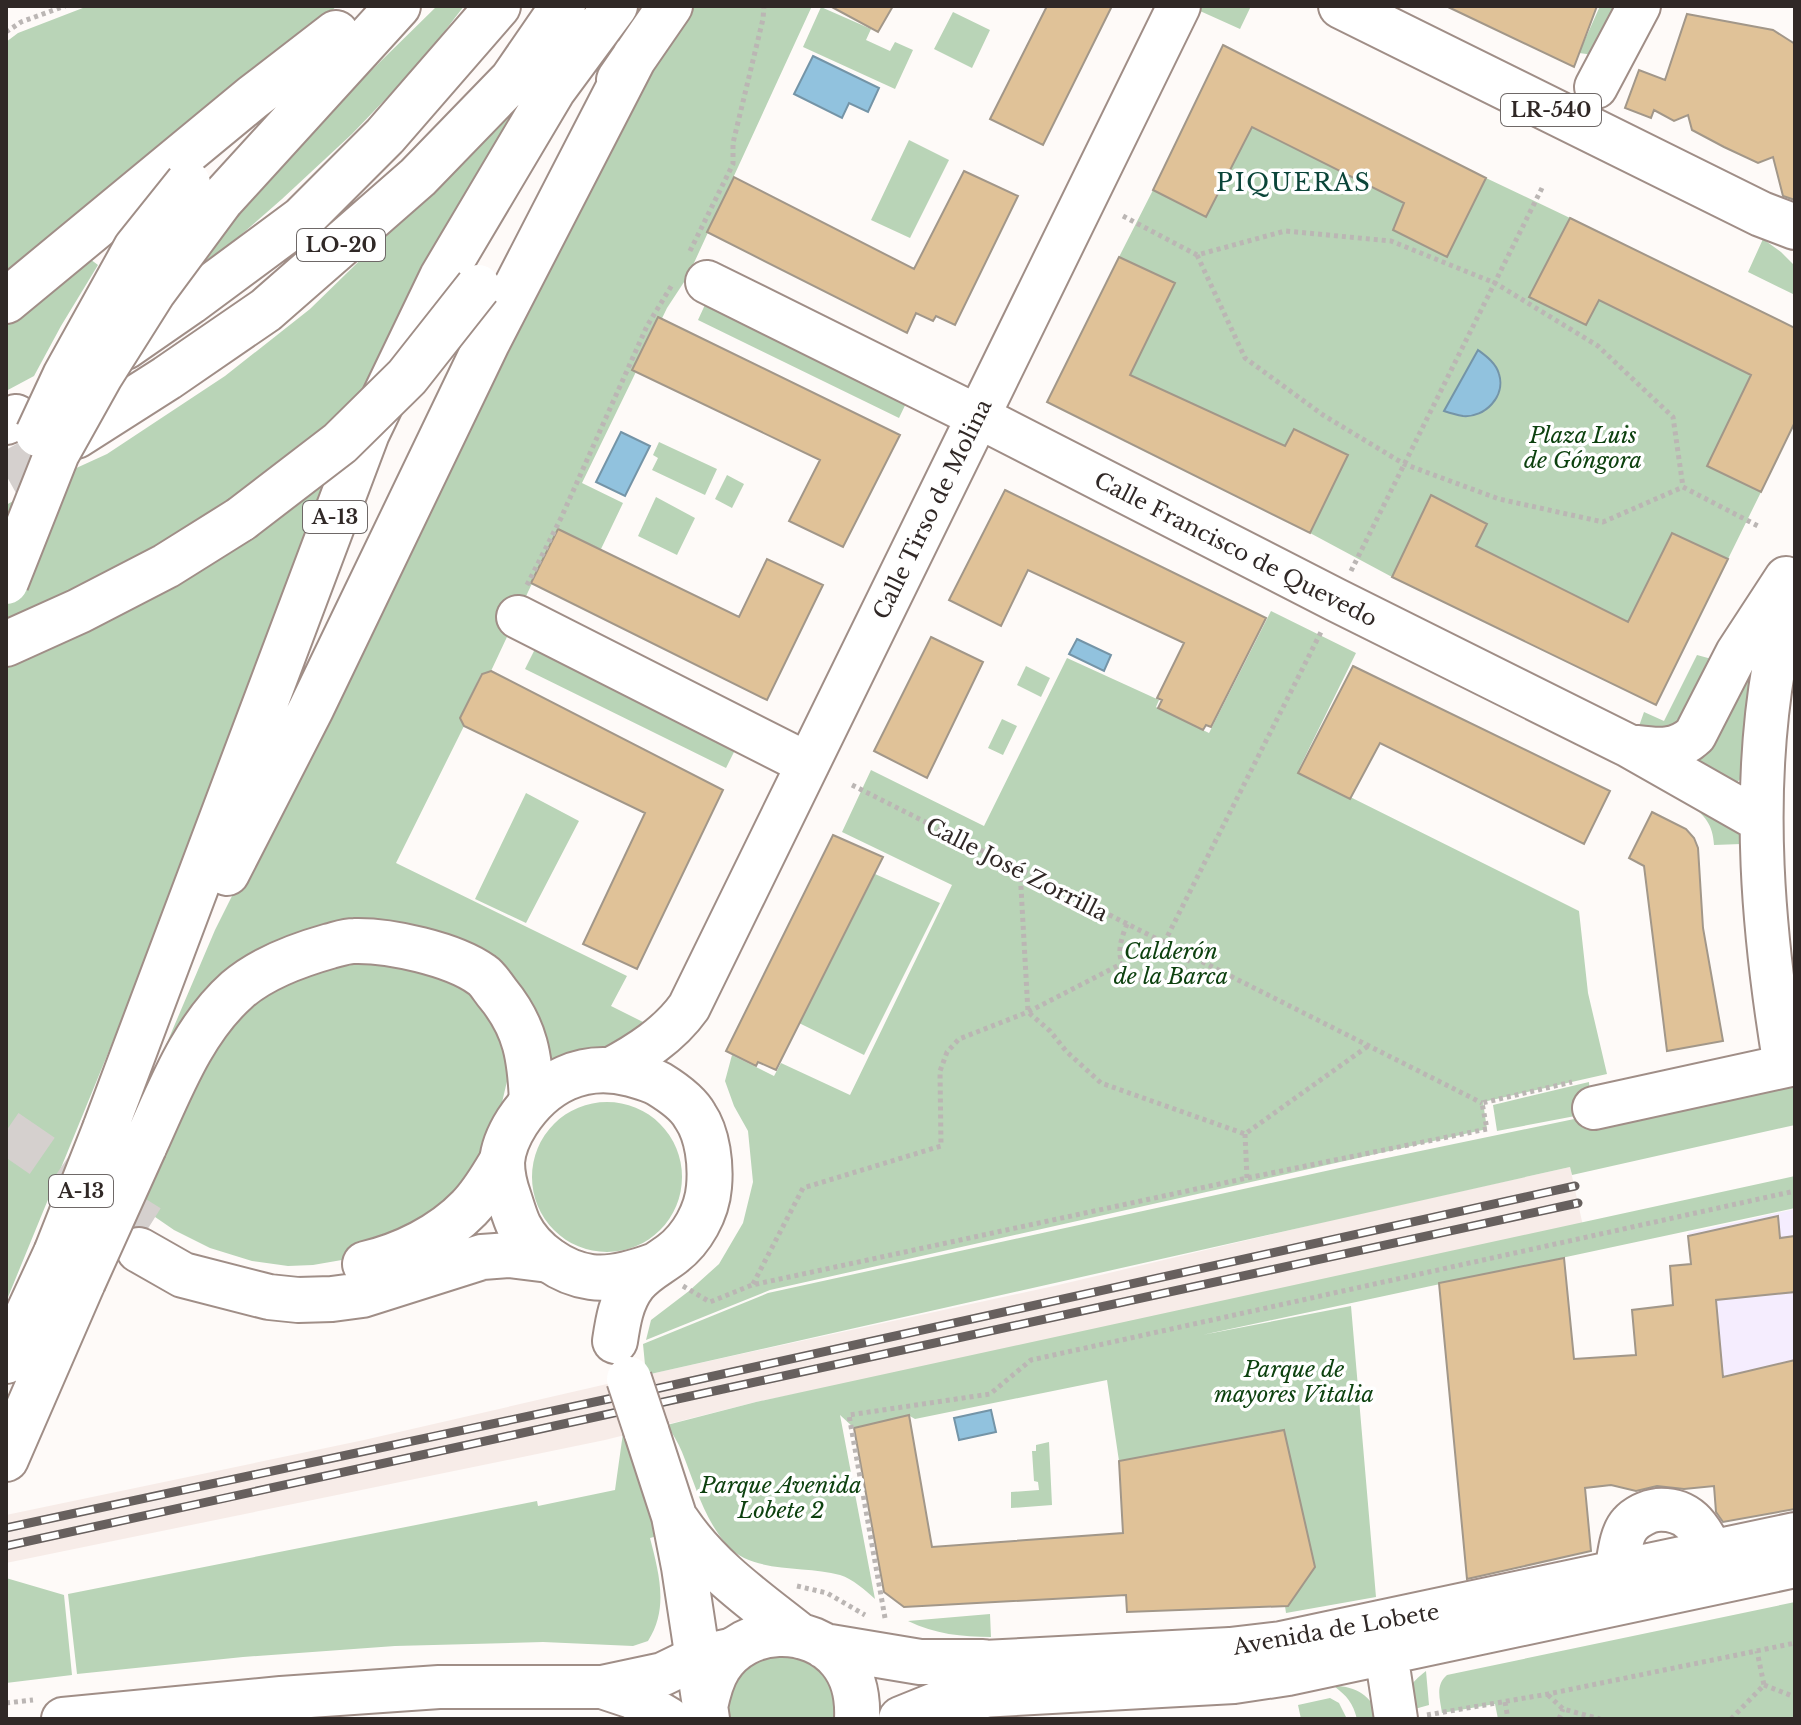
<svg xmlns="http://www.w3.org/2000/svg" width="1801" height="1725" viewBox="0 0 1801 1725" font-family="'Libre Baskerville',serif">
<rect width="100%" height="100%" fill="#fefaf8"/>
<path fill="#f7ece8" d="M 1570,1167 L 1585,1235 L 756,1402 L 605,1440 L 6,1563 L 6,1515 L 364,1440 L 668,1370 L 1054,1286 L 1345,1217 Z"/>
<path fill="#f5edfe" d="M 1795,1209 L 1795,1508 L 1717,1524 L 1688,1233 Z"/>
<path fill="#b9d4b7" d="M 88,6 L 337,6 L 178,142 L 6,281 L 6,42 L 18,33 Z
M 437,6 L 464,6 L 421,62 L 352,134 L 282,199 L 226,248 L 170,287 L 330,111 Z
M 695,6 L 812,6 L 688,276 L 667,308 L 582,483 L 623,503 L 601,549 L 557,530 L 491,671 L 481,674 L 460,718 L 464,726 L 396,863 L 627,976 L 611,1006 L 651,1026 L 635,1041 L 551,1062 L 530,1010 L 355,931 L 155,1071 L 215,930 L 606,149 L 663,54 Z
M 1202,6 L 1251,6 L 1240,29 L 1200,11 Z
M 1600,6 L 1633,6 L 1594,55 L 1579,53 Z
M 821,7 L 871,29 L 866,40 L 890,51 L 895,42 L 913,50 L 895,89 L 803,47 Z
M 953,12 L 990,30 L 972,68 L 934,49 Z
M 572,40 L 370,382 L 292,461 L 77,601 L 6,630 L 6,505 L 61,475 L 107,454 L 225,376 L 310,309 L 389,232 Z
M 1252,127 L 1404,203 L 1393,230 L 1447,256 L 1486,178 L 1570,218 L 1530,296 L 1599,300 L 1751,375 L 1707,466 L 1761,492 L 1728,559 L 1672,533 L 1628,622 L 1476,546 L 1431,495 L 1392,577 L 1310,533 L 1348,455 L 1285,446 L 1130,375 L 1175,283 L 1119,257 L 1153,190 L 1206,217 Z
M 909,140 L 949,160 L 910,238 L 871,220 Z
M 1763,239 L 1781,252 L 1795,266 L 1795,295 L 1748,272 Z
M 86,256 L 98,265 L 61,326 L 34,376 L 6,391 L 6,319 Z
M 709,296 L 910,395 L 899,418 L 698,320 Z
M 659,442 L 717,469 L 705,495 L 652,470 L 658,458 L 653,455 Z
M 336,463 L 179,880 L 6,1302 L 6,664 Z
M 727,475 L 744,484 L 732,508 L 715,499 Z
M 656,497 L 695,518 L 677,555 L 638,536 Z
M 1271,611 L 1356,653 L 1298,771 L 1579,911 L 1588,993 L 1607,1074 L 1483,1102 L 1487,1129 L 770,1290 L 646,1340 L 651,1320 L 689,1291 L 719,1264 L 743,1223 L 753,1182 L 748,1131 L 734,1106 L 725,1081 L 732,1055 L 774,1076 L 781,1063 L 850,1095 L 952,885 L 842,832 L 871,770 L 984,826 L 1067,658 L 1159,700 L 1156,707 L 1209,733 Z
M 536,647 L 737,746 L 726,768 L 525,669 Z
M 1697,655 L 1719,661 L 1676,733 L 1638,729 L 1644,712 L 1664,721 Z
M 1740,665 L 1755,669 L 1741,778 L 1735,785 L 1688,766 Z
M 1026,666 L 1050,678 L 1041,697 L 1017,685 Z
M 1002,719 L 1017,726 L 1003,755 L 988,748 Z
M 526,793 L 579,821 L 526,923 L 475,899 Z
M 1688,803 L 1740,832 L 1741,844 L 1714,845 C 1713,825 1705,815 1688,803 Z
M 875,874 L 940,903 L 864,1055 L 799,1023 Z
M 368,956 L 466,985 L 498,1025 L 508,1059 L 508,1077 L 500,1111 L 481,1160 L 450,1204 L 359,1257 L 313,1265 L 288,1266 L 252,1261 L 210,1248 L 174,1230 L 142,1208 L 167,1131 L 227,1025 L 295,972 Z
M 1795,1073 L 1795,1125 L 1572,1175 L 1570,1167 L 646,1375 L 643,1344 L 768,1293 L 1353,1165 Z
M 1589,1082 L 1591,1113 L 1497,1131 L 1493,1105 Z
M532 1177a75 75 0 1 1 150 0a75 75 0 1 1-150 0Z
M 1795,1176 L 1795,1208 L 1202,1335 L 1351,1306 L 1376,1597 L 1286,1613 L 1260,1435 L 1119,1461 L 1107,1380 L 915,1419 L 908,1415 L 854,1428 L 840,1415 L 875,1599 C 865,1590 853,1579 840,1575 C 805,1565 753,1574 728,1546 C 704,1520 695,1484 682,1452 C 678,1442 672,1433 667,1425 L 756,1402 Z
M 624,1426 L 661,1535 L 650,1538 C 659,1573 669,1609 648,1641 L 633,1646 L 543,1642 L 395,1646 L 243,1657 L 77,1674 L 68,1594 L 537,1501 L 538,1506 L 615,1490 Z
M 1049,1442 L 1052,1505 L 1011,1508 L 1011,1492 L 1039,1490 L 1038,1482 L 1034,1481 L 1032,1451 L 1036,1451 L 1036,1445 Z
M 6,1578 L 64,1595 L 72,1675 L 6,1683 Z
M 1795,1602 L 1795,1719 L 1498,1719 L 1495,1704 L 1442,1713 C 1440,1699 1435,1685 1447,1675 Z
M 990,1614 L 991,1637 C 962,1637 935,1634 908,1621 Z
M 791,1654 C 826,1671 836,1679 835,1719 L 729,1719 C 723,1694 740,1664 765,1657 C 773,1655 783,1655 791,1654 Z
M 1426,1671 L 1429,1705 L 1404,1712 C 1405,1692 1410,1683 1426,1671 Z
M 1334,1686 C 1357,1686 1370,1696 1380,1716 L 1357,1719 C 1353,1703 1347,1696 1334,1686 Z
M 1330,1698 L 1339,1703 L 1347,1719 L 1301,1719 L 1298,1705 Z"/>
<path fill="#91c2de" stroke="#7494a7" stroke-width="2" d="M 813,56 L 879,88 L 868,112 L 849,103 L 842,118 L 794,94 Z
M 1478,350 C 1486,356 1496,363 1499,374 C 1506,396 1485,418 1463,416 C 1457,415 1450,413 1444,411 Z
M 621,432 L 650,446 L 625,496 L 596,482 Z
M 1077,639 L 1111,655 L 1104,671 L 1069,654 Z
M 991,1410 L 996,1432 L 959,1440 L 954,1418 Z"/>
<path fill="#e0c298" stroke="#a29789" stroke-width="2" d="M 830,6 L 893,6 L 878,32 Z
M 1047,6 L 1112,6 L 1043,145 L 990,119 Z
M 1446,6 L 1597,6 L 1574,67 Z
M 1687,14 L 1773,30 L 1795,44 L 1795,200 L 1783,196 L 1773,157 L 1758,163 L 1724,147 L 1692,130 L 1688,115 L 1674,121 L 1654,110 L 1651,118 L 1625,108 L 1639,70 L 1665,80 Z
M 1223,45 L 1486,178 L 1447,257 L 1393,230 L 1404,203 L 1252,127 L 1206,217 L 1153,190 Z
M 964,171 L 1018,196 L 955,325 L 936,316 L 933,321 L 916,313 L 907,333 L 707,232 L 734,177 L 914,269 Z
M 1570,218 L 1795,328 L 1795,422 L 1761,492 L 1707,466 L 1751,375 L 1599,300 L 1586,325 L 1529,297 Z
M 1119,257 L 1175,283 L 1130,375 L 1285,446 L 1294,429 L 1348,455 L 1310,533 L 1047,402 Z
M 658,317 L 900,435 L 843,547 L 789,521 L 820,460 L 632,370 Z
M 1005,490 L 1266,618 L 1211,727 L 1206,725 L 1203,730 L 1158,708 L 1162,700 L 1157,698 L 1184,643 L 1028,570 L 1001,626 L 949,600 Z
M 1431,495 L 1487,524 L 1476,546 L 1628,622 L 1672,533 L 1728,559 L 1656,705 L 1392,577 Z
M 558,529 L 739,617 L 767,559 L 823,585 L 767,700 L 531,583 Z
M 931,637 L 983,662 L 927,778 L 874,751 Z
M 1353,666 L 1610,791 L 1584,844 L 1380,743 L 1350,799 L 1298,773 Z
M 491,671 L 723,790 L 637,969 L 583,944 L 645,813 L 464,726 L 460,718 L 482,674 Z
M 1652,812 L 1686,829 L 1694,838 L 1698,848 L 1703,928 L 1723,1041 L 1667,1051 L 1644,866 L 1629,858 Z
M 833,835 L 883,857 L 776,1070 L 758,1062 L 756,1066 L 726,1051 Z
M 1778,1216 L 1780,1238 L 1795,1236 L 1795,1292 L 1716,1300 L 1723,1377 L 1795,1360 L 1795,1509 L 1723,1522 L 1716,1512 L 1714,1486 L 1684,1489 L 1657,1486 L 1636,1491 L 1611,1485 L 1585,1488 L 1591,1551 L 1467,1579 L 1439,1283 L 1564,1258 L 1574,1359 L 1636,1355 L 1632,1310 L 1673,1305 L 1670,1266 L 1691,1264 L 1688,1236 Z
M 909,1415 L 932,1547 L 1123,1533 L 1119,1461 L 1284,1430 L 1315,1567 L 1288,1606 L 1127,1612 L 1126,1595 L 904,1607 L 884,1592 L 854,1428 Z"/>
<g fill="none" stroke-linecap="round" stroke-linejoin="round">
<path stroke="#d5d0ce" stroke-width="44" stroke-dasharray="44 22" stroke-linecap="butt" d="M 6,475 L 76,436
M 6,1131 L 109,1202 L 149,1227"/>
<g stroke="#a08e87" stroke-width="46">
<path id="minor" d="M 1596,87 L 1639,6
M 707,282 L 977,416 L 1336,600 L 1629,746 L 1761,821
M 518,617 L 808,764
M 1629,746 C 1654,749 1675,754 1695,735 L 1737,653 L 1786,578
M 1785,1066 C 1763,934 1751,798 1774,665 C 1779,640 1788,614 1795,589
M 609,1070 C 639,1054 669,1035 689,1007 L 1179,6
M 1594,1108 L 1795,1064
M 1616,1572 C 1619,1558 1620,1535 1630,1524 C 1636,1517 1648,1511 1657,1510 C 1688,1508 1700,1527 1712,1552
M 1386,1653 L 1396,1719
M 983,1662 L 1230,1649 L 1281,1643 L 1795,1534
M 602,1687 L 632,1697 L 669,1719
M 981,1696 L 1234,1682 L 1288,1674 L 1795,1566
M 63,1719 L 281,1698 L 439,1687 L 602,1687 L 663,1674 L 698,1657 L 730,1650"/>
</g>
<g stroke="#a08e87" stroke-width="48">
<path id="major" d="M 1341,6 L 1761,214 L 1795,227
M 615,1341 C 618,1321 621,1301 634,1284 C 644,1271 659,1264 672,1254 C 692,1239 707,1212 709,1187 C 711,1165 708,1135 695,1116 C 688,1103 672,1092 659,1084 C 650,1079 641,1077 631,1074 C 583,1061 543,1082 517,1122 C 510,1133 503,1149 502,1162 C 502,1174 505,1187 509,1198 C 512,1207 515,1218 519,1226 C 532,1252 562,1273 591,1277 C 613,1280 637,1272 656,1265
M 646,1430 L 674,1516 L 684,1567 L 707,1719
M 677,1521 C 709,1569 756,1601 800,1636
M 824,1646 L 920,1662 L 983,1662
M 705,1707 C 708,1693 711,1679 719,1667 C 745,1625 811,1623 841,1661 C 855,1678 858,1698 857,1719
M 901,1719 L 948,1700 L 981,1696"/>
</g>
<g stroke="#a08e87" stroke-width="48">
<path id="highway" d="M 619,80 L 670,6
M 221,200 L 398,6
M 6,301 L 253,97 L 336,33
M 125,347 L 190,302 L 302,219 L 385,136 L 498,6
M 6,422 L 16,417
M 76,436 L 167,378 L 266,310 L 418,177 L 512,80 L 563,6
M 6,644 L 79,611 L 166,566 L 241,519
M 227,873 L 311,709 L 487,343 L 635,56
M 105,1129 L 367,433 L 442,277 L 553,90 L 615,6
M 144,1147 C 169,1093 191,1031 237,990 C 262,968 298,955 330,946 C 338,944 346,941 354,941 C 389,940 453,954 482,975 C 488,979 493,988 498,994 C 526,1028 530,1058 532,1101
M 139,1250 L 183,1275 L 269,1297 L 298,1300 L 332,1299 L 362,1295 L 482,1257 L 510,1255 L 549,1260
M 365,1264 C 403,1255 442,1236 469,1208 C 483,1194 492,1177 502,1161
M 6,1361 L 56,1253
M 6,1459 L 83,1282"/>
</g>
<path stroke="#bbb6b4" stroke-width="5" stroke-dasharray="4 4" stroke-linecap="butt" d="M 6,32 L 21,22 L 65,6
M 1123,216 L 1197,255 L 1285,231 L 1391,241 L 1495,283 L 1598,346 L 1673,417 L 1683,487
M 690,251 L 733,164 L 733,143 L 763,19 L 764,6
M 1197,255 L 1245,358 L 1323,415 L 1404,464 L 1499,499 L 1603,522 L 1683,487 L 1758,526
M 1351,571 L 1542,188
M 527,585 L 561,518 L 647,326 L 672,285
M 852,785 L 1482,1103
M 1020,870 L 1028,1012 L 1050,1031 L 1066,1051 L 1101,1083 L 1245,1134 L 1368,1046
M 1127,924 C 1123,934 1119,945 1120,955 C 1124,983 1163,991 1180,972 C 1185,968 1187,961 1190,956
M 1164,943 L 1322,630
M 1245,1134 L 1247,1178
M 753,1284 L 803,1188 L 941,1146 L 940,1071 L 947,1052 L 959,1039 L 1028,1012 L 1123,963
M 683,1286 L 710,1302 L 752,1285 L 1247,1178 L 1487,1129 L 1482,1103 L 1572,1082
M 797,1586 L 827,1593 L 865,1615
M 885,1618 L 849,1415 L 990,1394 L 1031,1360 L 1795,1191
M 1764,1685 L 1795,1697
M 1548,1695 L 1563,1709 L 1600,1719
M 1505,1702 L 1508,1719
M 6,1703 L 33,1700
M 1427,1715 L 1548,1694 L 1795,1643
M 1559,1719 L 1563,1709
M 1731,1719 L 1764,1685 L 1757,1651"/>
<use href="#minor" stroke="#fff" stroke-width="42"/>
<use href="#major" stroke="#fff" stroke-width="44"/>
<use href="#highway" stroke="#fff" stroke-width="44"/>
<g stroke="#67605e" stroke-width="9">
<path id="rail" d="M 655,1389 L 1575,1186
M 659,1403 L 1578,1203
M 6,1528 L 613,1398
M 6,1546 L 618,1412"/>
</g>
<use href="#rail" stroke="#fff" stroke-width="6" stroke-dasharray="18" stroke-linecap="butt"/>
<g stroke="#a08e87" stroke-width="48" stroke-linecap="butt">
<path id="major-bridge" d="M 629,1379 L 646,1430"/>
</g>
<g stroke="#a08e87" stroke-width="48" stroke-linecap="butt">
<path id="highway-bridge" d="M 38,434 L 65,376 L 136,248 L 188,183
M 241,519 L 340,443 L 407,377 L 478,287
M 6,582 L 57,453 L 100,376 L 153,292 L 221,200
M 56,1253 L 105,1129
M 83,1282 L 144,1147"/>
</g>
<use href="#major-bridge" stroke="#fff" stroke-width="44"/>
<use href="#highway-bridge" stroke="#fff" stroke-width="44"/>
</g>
<g text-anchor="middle" stroke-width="7" stroke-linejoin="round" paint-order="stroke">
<g fill="#fff" stroke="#6e6867" stroke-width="2">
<rect x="1501" y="94" width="100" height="32" rx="6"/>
<rect x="297" y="229" width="88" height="32" rx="6"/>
<rect x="303" y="501" width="64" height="32" rx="6"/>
<rect x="49" y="1175" width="64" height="32" rx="6"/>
</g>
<g font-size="20" font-weight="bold" fill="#302826">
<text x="1551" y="117">LR-540</text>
<text x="341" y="252">LO-20</text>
<text x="335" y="524">A-13</text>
<text x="81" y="1198">A-13</text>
</g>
<g font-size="22" font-style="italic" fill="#0d410f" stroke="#fff">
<text x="1583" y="443">Plaza Luis<tspan x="1583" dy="25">de Góngora</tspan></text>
<text x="1171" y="959">Calderón<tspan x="1171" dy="25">de la Barca</tspan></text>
<text x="1294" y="1377">Parque de<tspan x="1294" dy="25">mayores Vitalia</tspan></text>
<text x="781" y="1493">Parque Avenida<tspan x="781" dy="25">Lobete 2</tspan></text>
</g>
<g font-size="22" fill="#302826" stroke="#fff">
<text transform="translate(932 509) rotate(-64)" y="8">Calle Tirso de Molina</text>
<text transform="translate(1236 549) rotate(27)" y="8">Calle Francisco de Quevedo</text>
<text transform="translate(1017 869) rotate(27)" y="8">Calle José Zorrilla</text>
<text transform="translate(1336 1629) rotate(-10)" y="8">Avenida de Lobete</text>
</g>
<g font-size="24" letter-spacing="2" fill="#0b4539" stroke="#fff">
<text x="1294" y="191">PIQUERAS</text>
</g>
</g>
<rect width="1801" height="1725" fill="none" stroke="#302826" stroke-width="16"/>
</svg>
